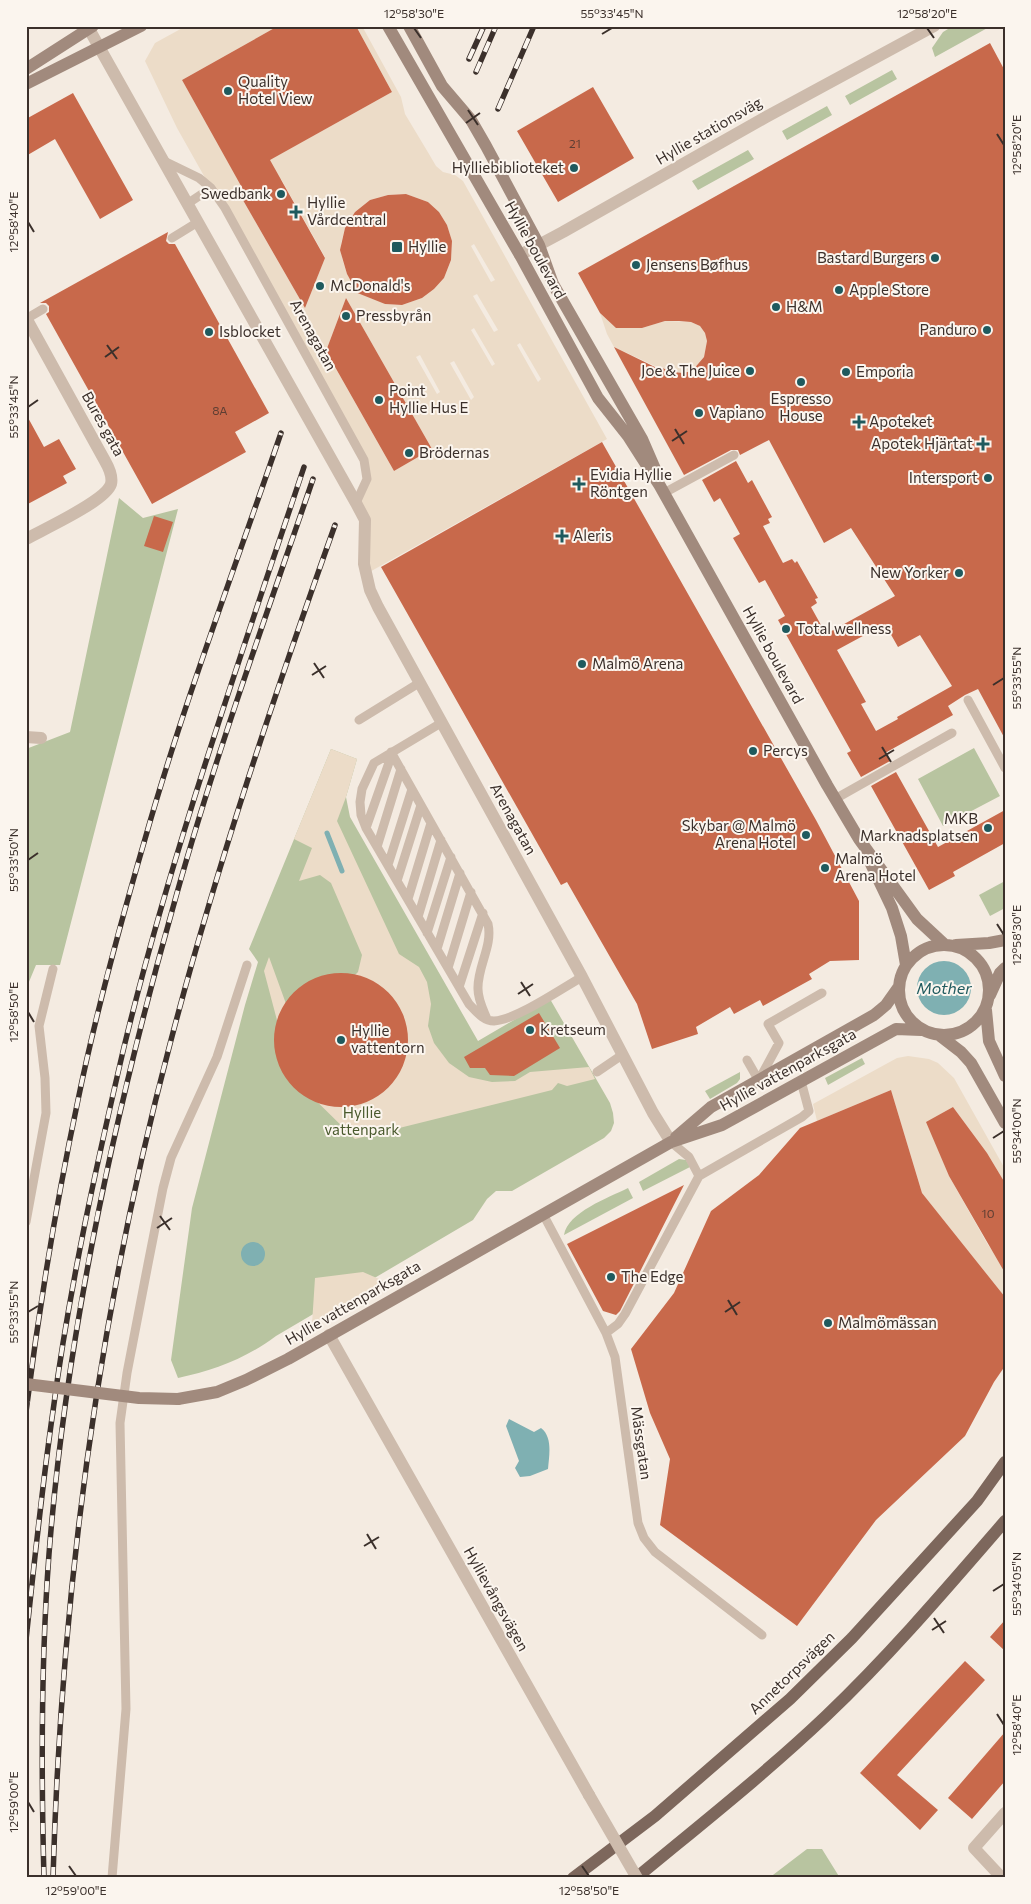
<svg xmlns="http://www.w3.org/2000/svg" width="1031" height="1904" viewBox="0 0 1031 1904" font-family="Commissioner,sans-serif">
<rect width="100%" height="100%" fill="#f4ebe1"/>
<path fill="#b8c4a0" d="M 953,26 L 991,26 L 935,57 L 932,48 L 943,32 Z
M 892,70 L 897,79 L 850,105 L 845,96 Z
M 827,106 L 832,115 L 787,140 L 782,131 Z
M 748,150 L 754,159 L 698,190 L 692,181 Z
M 119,498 L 143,518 L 178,509 L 60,965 L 36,965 L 26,989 L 26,749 L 70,732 Z
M 974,748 L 1000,796 L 943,826 L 918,779 Z
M 331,749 L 357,759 L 346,797 L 350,817 L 478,1041 L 550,999 L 610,1103 L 613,1113 L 614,1123 L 611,1131 L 604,1138 L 512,1191 L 496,1191 L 487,1199 L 473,1220 L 276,1336 C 245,1359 214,1370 178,1378 L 171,1360 L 192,1208 L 245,1005 L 258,962 L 249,949 Z
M 1005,881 L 1005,908 L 990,916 L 979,895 Z
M 862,1058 L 865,1064 L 828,1085 L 825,1078 Z
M 740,1072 L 740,1079 L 737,1083 L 710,1099 L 705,1091 Z
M 679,1159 L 686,1160 L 690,1167 L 643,1191 L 639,1182 Z
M 628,1188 L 633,1198 L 564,1235 C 568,1212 608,1198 628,1188 Z
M 807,1849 L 822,1849 L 840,1878 L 769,1878 Z"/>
<path fill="#ecdcc8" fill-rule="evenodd" d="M 186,26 L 278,26 L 182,80 L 237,178 L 392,92 L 356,26 L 362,26 L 401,97 L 405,114 L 429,154 L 436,166 L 443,172 L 455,175 L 463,181 L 607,439 L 366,574 L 365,532 L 356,503 L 367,479 L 364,460 L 177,128 L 145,61 L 155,43 ZM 281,179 L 325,257 L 305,308 L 240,195 ZM 406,194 L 428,202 L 439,212 L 447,225 L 452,241 L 451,260 L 444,278 L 434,289 L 422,298 L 402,305 L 385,304 L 353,284 L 347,274 L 342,258 L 341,244 L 345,228 L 355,212 L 370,200 L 388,195 ZM 474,244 L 495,280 L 491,282 L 471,246 ZM 477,294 L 498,330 L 494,332 L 473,296 ZM 346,298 L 432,449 L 394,471 L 326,351 ZM 474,328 L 495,364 L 492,366 L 471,330 ZM 520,343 L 541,379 L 538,382 L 517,345 ZM 420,355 L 440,392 L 437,394 L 416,357 ZM 454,361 L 474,397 L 471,400 L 450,363 Z
M 600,313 L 614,326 L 642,328 L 665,321 L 691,322 L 700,326 L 705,333 L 707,341 L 704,357 L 692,371 L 683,373 L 673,372 L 655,366 L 614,347 L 607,334 Z
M 331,749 L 357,759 L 346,797 L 337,821 L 399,954 L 419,967 L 427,982 L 431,1004 L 428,1026 L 434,1043 L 449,1063 L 469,1077 L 492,1082 L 515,1081 L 530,1072 L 589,1067 L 595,1079 L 567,1086 L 558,1083 L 552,1090 L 355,1139 L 292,1077 L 264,971 L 269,957 L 289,1012 L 296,1000 L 310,988 L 322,983 L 349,979 L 354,976 L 358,972 L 362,955 L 331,883 L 320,875 L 299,881 L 312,848 L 294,839 ZM 332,989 L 352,990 L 370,998 L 383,1012 L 388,1021 L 391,1034 L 391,1048 L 386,1061 L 379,1072 L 369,1082 L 357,1088 L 343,1090 L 329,1089 L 316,1085 L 305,1077 L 297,1066 L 291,1053 L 289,1040 L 291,1026 L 300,1009 L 314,996 Z
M 908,1056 L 929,1059 L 938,1063 L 954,1078 L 1005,1169 L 1005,1183 L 987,1153 L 953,1107 L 927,1122 L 949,1176 L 988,1245 L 1005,1267 L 1005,1297 L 922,1193 L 891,1090 L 817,1121 L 813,1104 L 897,1058 Z
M 363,1272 L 386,1282 L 312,1324 L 315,1278 Z"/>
<path fill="#7fb0b2" d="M917 988a27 27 0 1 1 54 0a27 27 0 1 1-54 0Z
M241 1254a12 12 0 1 1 24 0a12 12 0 1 1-24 0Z
M 509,1419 L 534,1432 L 541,1428 C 553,1437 549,1456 548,1469 L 530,1476 L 520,1477 L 515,1468 L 519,1461 L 506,1426 Z"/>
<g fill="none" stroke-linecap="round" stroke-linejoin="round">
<path stroke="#7fb0b2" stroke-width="5" d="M 327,833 L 342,871"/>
</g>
<path fill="#c8694b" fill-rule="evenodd" d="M 278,26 L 356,26 L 392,92 L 270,160 L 325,258 L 305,308 L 240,195 L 245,193 L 182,80 Z
M 990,43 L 1005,71 L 1005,739 L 978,689 L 965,695 L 948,706 L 953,715 L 885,753 L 890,761 L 861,777 L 847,753 L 851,751 L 778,620 L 785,616 L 765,580 L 759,583 L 733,538 L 740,534 L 720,498 L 714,502 L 702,480 L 736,461 L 748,483 L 752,480 L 772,517 L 768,519 L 770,523 L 763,526 L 783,563 L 792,559 L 795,563 L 797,561 L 818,598 L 815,599 L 817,603 L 811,607 L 826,634 L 895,596 L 851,528 L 824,543 L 769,440 L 740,455 L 738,450 L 731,450 L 684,475 L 614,347 L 661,370 L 662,368 L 673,372 L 683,373 L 692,371 L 704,357 L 707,341 L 705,333 L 700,326 L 691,322 L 679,321 L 665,321 L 642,328 L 616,328 L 600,313 L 578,273 ZM 885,624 L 898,647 L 920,635 L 952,686 L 897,717 L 898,719 L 876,731 L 861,704 L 866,702 L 837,650 Z
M 593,87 L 634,158 L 558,202 L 517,131 Z
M 73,93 L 133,200 L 100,219 L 55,139 L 26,156 L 26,119 Z
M 406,194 L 428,202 L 439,212 L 447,225 L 452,241 L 451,260 L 444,278 L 434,289 L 422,298 L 402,305 L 385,304 L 350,290 L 352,283 L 347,274 L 340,250 L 345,228 L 355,212 L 370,200 L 388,195 Z
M 168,232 L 166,241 L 169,244 L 175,244 L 269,413 L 235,432 L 246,452 L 152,504 L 46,314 L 49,312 L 49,306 L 46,303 L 40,303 Z
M 346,298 L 432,449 L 394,471 L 326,351 Z
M 26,414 L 44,447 L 59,439 L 76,469 L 63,476 L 67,483 L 26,505 Z
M 602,442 L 816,820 L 859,901 L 859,960 L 830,961 L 809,974 L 812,979 L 763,1006 L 760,1000 L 734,1014 L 730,1007 L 696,1027 L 698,1034 L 652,1049 L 637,1004 L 567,882 L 561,885 L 381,567 Z
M 154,516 L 173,522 L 163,552 L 144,546 Z
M 896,772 L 938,847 L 1005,810 L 1005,843 L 953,872 L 955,876 L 929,890 L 871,786 Z
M274 1040a67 67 0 1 1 134 0a67 67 0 1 1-134 0Z
M 539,1013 L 560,1048 L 514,1076 L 490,1075 L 485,1068 L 470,1068 L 464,1057 Z
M 891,1090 L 922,1193 L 1005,1297 L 1005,1366 L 994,1382 L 965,1436 L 876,1520 L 797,1626 L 660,1525 L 670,1459 L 650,1413 L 631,1349 L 674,1293 L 711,1211 L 759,1175 L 800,1128 Z
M 953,1107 L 987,1153 L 1005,1183 L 1005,1273 L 949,1176 L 926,1122 Z
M 684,1185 L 620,1311 L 616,1315 L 603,1311 L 567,1244 Z
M 1005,1620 L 1005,1651 L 990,1637 Z
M 965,1661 L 985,1680 L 897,1775 L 938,1810 L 920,1830 L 860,1773 Z
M 1005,1732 L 1005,1781 L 972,1819 L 948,1798 Z"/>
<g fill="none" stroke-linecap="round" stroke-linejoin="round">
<path stroke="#cdbbac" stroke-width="9" d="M 164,161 L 199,178 L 211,188 L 225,208 L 364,460 L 367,479 L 356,503
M 187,204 L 211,188
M 172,238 L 198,222
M 26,319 L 43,309
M 664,493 L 734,455
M 968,700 L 1005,768
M 359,720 L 419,683
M 441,723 L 374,763 L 362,789 L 360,802 L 361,815 L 366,828 L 469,1004 C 476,1011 483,1021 494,1021 C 516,1020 561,989 582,977
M 391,752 L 488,924 C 493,946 477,967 478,989 C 478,1000 483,1009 487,1019
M 835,799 L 952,733
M 366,828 L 392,754
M 377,847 L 401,769
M 388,865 L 412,789
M 397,881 L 421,805
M 408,899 L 431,823
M 418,917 L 441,840
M 427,933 L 451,857
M 437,949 L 460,873
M 448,968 L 471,892
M 459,987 L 483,913
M 747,1060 L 759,1081
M 597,1072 L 622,1055
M 759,1080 L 779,1043 L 768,1024 L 822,993
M 671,1142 L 689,1157 L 699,1176
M 543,1214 L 606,1333 L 615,1357 L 638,1523 L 644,1538 L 655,1552 L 762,1635
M 26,1222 L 46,1113 L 45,1078 L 39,1026 L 53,969
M 606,1333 L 618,1324 L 625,1314 L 699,1176 L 802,1117 L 809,1111 L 801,1081
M 112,1878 L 126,1709 L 120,1423 L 127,1373 L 148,1264 L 163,1188 L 171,1158 L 217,1057 L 247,965"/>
<path stroke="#cdbbac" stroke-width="12" d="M 89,29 L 356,503 L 365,520 L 364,564 L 370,590 L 378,607 L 582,977 L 653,1113 L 671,1142
M 520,255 L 563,232 L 766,117 L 934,26
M 26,318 L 105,461 C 109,468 113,476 111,484 C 106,501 44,529 26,539
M 26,737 L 41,738
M 329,1335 L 589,1795
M 1002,1878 L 974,1848 L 1005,1813"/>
<path stroke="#a18a7d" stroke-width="12" d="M 388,26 L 520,255 L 598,398 L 628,436 L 660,486 L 827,785 L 859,839 L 917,919 L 945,945
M 409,26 L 442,86 L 471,120 L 486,146 L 539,245 L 553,284 L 642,439 L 655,469
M 26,69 L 93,26
M 26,84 L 141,26
M 871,864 L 892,908 L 901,936 L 906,965
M899 990a45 45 0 1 1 90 0a45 45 0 1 1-90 0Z
M 956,945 L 989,943 L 1005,940
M 990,995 L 1000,973 L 1005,968
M 986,1010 L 989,1041 L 1005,1076
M 939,1035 L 961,1052 L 971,1063 L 1005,1123
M 676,1137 L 711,1107 L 874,1015 L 886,1005 L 898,988
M 178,1399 L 217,1392 L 246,1380 L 288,1359 L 671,1142 L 722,1125 L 896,1029 L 921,1030"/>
<path stroke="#7d675c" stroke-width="12" d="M 573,1878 L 655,1816 L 790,1699 L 852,1638 L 977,1501 L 1005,1462
M 636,1878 C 700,1825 766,1773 826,1716 C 890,1655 947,1588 1005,1521"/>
<g stroke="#3b302b" stroke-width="5.5">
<path id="rail" d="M 469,59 L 484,26
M 476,72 L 496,26
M 498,109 L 534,26
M 26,1412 C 39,1308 56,1204 78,1100 C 96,1012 120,925 145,839 C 184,702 235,568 281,433
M 26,1640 C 34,1564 42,1487 53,1411 C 69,1289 96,1167 124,1047 C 172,850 240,659 304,467
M 44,1878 C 41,1770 41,1661 49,1554 C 66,1336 113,1120 172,911 C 212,765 264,622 313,479
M 53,1878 C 61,1597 98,1316 170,1044 C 216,868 274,696 335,525"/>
</g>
<use href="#rail" stroke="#fbf5ee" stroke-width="4" stroke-dasharray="11" stroke-linecap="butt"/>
<path stroke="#cdbbac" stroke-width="12" d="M 589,1795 L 637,1878"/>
<path stroke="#a18a7d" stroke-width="12" d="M 26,1384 L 139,1398 L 178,1399"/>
</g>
<path fill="none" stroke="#3b302b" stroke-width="2" d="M 414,28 L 421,38M 927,28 L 934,38M 602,34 L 612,28M 468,110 L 478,125M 466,123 L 480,113M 997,134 L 1004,145M 28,222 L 34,232M 107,345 L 117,359M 105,357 L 119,347M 28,407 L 38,400M 675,429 L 684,444M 672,441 L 687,431M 314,663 L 324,678M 312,675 L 326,666M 993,685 L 1004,678M 882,747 L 891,762M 879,759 L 894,750M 28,860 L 38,853M 997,924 L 1004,935M 521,982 L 530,996M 518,994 L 533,984M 28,1012 L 34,1022M 993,1138 L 1004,1131M 160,1216 L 170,1230M 157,1228 L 172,1218M 728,1300 L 737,1315M 28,1312 L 38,1306M 725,1312 L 740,1302M 367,1534 L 376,1549M 364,1546 L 379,1537M 993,1591 L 1004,1584M 934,1618 L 944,1633M 932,1630 L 946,1621M 997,1714 L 1004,1725M 28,1802 L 34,1812M 69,1866 L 76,1876M 582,1866 L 589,1876"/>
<g fill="#1f5a5e" stroke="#fbf5ee" stroke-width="2">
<circle cx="228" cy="91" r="5"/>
<circle cx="574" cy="168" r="5"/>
<circle cx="281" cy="194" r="5"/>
<path d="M293.5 204.5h5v5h5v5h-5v5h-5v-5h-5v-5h5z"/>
<rect x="391" y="241" width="12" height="12" rx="2.5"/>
<circle cx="935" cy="258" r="5"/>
<circle cx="636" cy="265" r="5"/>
<circle cx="320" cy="286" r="5"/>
<circle cx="839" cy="290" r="5"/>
<circle cx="776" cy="307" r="5"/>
<circle cx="346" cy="316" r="5"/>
<circle cx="987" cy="330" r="5"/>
<circle cx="209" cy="332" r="5"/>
<circle cx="750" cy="371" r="5"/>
<circle cx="846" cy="372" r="5"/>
<circle cx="801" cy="382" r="5"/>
<circle cx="379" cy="400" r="5"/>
<circle cx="699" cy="413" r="5"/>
<path d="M856.5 414.5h5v5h5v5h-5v5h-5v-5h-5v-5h5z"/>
<path d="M980.5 436.5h5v5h5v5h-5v5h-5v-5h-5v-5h5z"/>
<circle cx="409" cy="453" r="5"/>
<circle cx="988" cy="478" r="5"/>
<path d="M576.5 476.5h5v5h5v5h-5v5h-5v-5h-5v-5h5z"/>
<path d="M559.5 528.5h5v5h5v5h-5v5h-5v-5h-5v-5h5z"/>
<circle cx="959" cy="573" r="5"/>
<circle cx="786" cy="629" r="5"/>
<circle cx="582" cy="664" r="5"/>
<circle cx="753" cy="751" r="5"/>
<circle cx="988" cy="828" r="5"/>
<circle cx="806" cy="835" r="5"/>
<circle cx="825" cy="868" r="5"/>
<circle cx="530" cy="1030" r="5"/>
<circle cx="341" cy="1040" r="5"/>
<circle cx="611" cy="1277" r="5"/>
<circle cx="828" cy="1323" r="5"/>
</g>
<g text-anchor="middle" stroke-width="4" stroke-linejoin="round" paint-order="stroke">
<g font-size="12" fill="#5e3e33">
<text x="575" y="148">21</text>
<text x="220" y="415">8A</text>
<text x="988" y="1218">10</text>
</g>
<g font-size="15" fill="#3b302b" stroke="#fbf5ee" text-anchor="start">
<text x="238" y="87">Quality<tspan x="238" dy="17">Hotel View</tspan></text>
<text x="564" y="173" text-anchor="end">Hylliebiblioteket</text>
<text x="271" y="199" text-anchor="end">Swedbank</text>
<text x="307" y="208">Hyllie<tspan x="307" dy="17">Vårdcentral</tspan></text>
<text x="408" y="252">Hyllie</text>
<text x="925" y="263" text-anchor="end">Bastard Burgers</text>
<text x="646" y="270">Jensens Bøfhus</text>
<text x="330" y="291">McDonald's</text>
<text x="849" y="295">Apple Store</text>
<text x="786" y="312">H&amp;M</text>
<text x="356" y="321">Pressbyrån</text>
<text x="977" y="335" text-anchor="end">Panduro</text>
<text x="219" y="337">Isblocket</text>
<text x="740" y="376" text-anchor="end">Joe &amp; The Juice</text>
<text x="856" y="377">Emporia</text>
<text x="389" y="396">Point<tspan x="389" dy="17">Hyllie Hus E</tspan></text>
<text x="801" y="404" text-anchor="middle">Espresso<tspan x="801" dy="17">House</tspan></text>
<text x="709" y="418">Vapiano</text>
<text x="869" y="427">Apoteket</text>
<text x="973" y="449" text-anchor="end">Apotek Hjärtat</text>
<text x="419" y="458">Brödernas</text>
<text x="590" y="480">Evidia Hyllie<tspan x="590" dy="17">Röntgen</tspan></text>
<text x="978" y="483" text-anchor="end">Intersport</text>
<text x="573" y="541">Aleris</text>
<text x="949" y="578" text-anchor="end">New Yorker</text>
<text x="796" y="634">Total wellness</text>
<text x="592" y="669">Malmö Arena</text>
<text x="763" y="756">Percys</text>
<text x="978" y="824" text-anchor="end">MKB<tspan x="978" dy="17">Marknadsplatsen</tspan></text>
<text x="796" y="831" text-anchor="end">Skybar @ Malmö<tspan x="796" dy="17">Arena Hotel</tspan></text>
<text x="835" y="864">Malmö<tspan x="835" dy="17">Arena Hotel</tspan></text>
<text x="540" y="1035">Kretseum</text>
<text x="351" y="1036">Hyllie<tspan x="351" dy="17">vattentorn</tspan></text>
<text x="621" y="1282">The Edge</text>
<text x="838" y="1328">Malmömässan</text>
</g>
<g font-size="15" fill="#3b302b" stroke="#fbf5ee">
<text transform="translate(709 131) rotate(-30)" y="5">Hyllie stationsväg</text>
<text transform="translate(535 250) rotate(61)" y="5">Hyllie boulevard</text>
<text transform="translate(313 335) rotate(61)" y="5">Arenagatan</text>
<text transform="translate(103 424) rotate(61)" y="5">Bures gata</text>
<text transform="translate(773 655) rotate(61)" y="5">Hyllie boulevard</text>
<text transform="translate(513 819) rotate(61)" y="5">Arenagatan</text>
<text transform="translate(788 1070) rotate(-29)" y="5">Hyllie vattenparksgata</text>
<text transform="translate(353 1303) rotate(-30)" y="5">Hyllie vattenparksgata</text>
<text transform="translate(641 1443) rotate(82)" y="5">Mässgatan</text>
<text transform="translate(496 1599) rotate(61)" y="5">Hyllievångsvägen</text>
<text transform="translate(792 1673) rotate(-44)" y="5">Annetorpsvägen</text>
</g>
<g font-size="15" fill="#4a5a2e" stroke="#fbf5ee">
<text x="362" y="1118">Hyllie<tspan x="362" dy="17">vattenpark</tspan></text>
</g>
<g font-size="16" font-style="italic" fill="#1f5a5e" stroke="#fbf5ee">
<text x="944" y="994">Mother</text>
</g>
</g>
<rect width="1031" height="1904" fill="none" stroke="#fbf5ee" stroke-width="55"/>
<rect x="28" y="28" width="976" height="1848" fill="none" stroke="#3b302b" stroke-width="2"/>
<g font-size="12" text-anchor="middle" fill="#3b302b">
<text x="414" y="18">12°58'30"E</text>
<text x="612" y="18">55°33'45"N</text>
<text x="927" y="18">12°58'20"E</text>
<text transform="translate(1017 145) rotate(-90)" y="4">12°58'20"E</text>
<text transform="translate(14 222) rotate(-90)" y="4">12°58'40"E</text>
<text transform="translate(14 407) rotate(-90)" y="4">55°33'45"N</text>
<text transform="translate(1017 678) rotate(-90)" y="4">55°33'55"N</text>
<text transform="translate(14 860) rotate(-90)" y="4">55°33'50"N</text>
<text transform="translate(1017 935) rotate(-90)" y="4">12°58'30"E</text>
<text transform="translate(14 1012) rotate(-90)" y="4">12°58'50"E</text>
<text transform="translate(1017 1131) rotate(-90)" y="4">55°34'00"N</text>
<text transform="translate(14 1312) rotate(-90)" y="4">55°33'55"N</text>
<text transform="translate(1017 1584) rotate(-90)" y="4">55°34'05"N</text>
<text transform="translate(1017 1725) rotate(-90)" y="4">12°58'40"E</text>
<text transform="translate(14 1802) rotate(-90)" y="4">12°59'00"E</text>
<text x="76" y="1895">12°59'00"E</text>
<text x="589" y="1895">12°58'50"E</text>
</g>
</svg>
